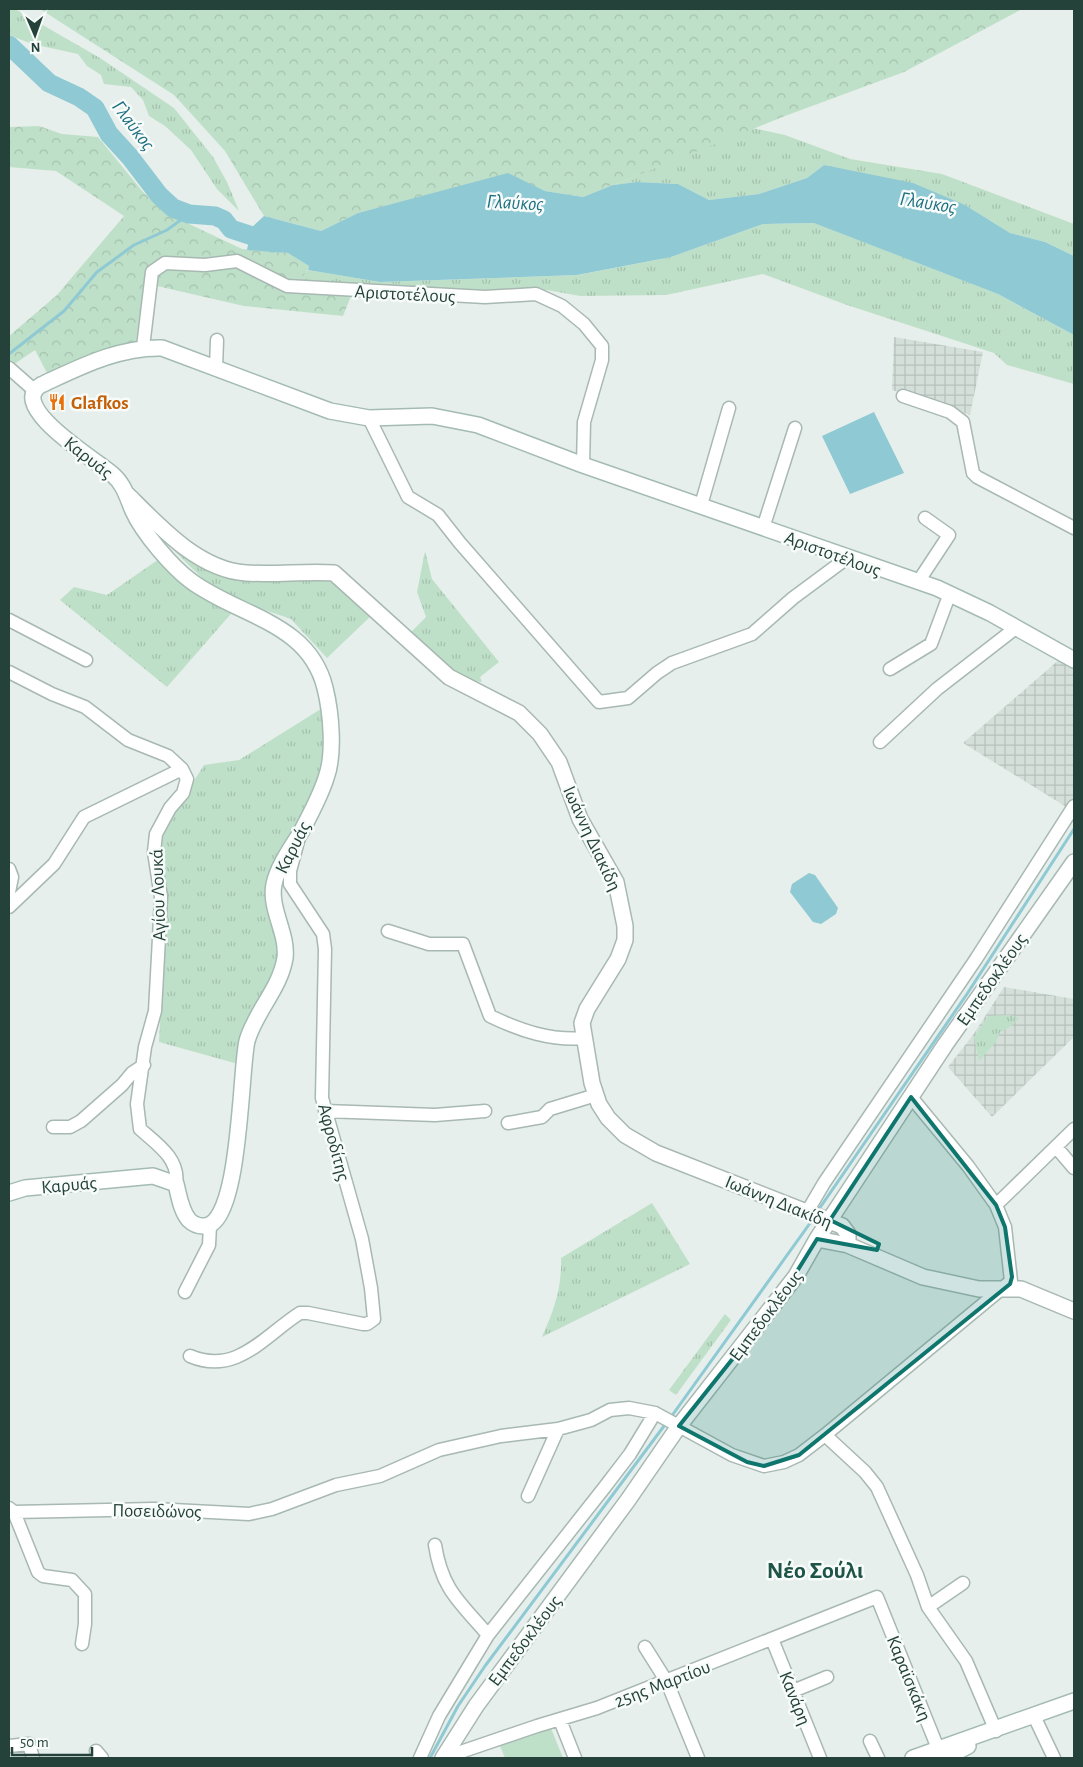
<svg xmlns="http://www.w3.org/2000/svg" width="1083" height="1767" viewBox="0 0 1083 1767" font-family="'Alegreya Sans',sans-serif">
<defs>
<pattern id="industrial-grid" width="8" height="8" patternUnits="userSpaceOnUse" patternTransform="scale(1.25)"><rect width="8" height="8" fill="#d4dfda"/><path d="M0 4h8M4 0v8" fill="none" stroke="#b6c1bc"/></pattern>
<pattern id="grass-tufts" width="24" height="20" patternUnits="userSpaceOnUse" patternTransform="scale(1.25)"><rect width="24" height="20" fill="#bfe0c8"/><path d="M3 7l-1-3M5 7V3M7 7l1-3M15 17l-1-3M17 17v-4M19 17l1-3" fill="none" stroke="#a4c1ad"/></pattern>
<pattern id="forest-crowns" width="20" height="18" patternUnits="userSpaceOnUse" patternTransform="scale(1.25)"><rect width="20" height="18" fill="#bfe0c8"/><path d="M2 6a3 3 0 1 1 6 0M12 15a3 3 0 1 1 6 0" fill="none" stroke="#a4c1ad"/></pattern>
</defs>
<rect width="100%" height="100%" fill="#e6efeb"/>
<path fill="url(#industrial-grid)" d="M 894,337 L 983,352 L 970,415 L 892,390 Z
M 1061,658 L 1074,666 L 1074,797 L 1068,808 L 963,743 Z
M 1004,987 L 1074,999 L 1074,1037 L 992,1117 L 948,1067 L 973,1035 Z"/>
<path fill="url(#grass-tufts)" d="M 9,9 L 15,9 L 100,58 L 174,108 L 213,157 L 227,182 L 239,211 L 217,189 L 191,150 L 165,126 L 149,116 L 143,100 L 131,87 L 104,84 L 101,75 L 87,66 L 78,54 L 32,44 L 9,35 Z
M 753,128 L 785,135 L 850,159 L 942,174 L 1074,224 L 1074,256 L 1045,242 L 1010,233 L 965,205 L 824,165 L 807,178 L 759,194 L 709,200 L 678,184 L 637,182 L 613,185 Z
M 815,223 L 998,294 L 1074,335 L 1074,384 L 1007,365 L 994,353 L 847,305 L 763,274 L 666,295 L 580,296 L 547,290 L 484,294 L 355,287 L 296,280 L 308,270 L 380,282 L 578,275 L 671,257 L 763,224 Z
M 155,532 L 208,567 L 318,578 L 335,582 L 372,615 L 327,658 L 291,619 L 242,602 L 202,578 Z
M 425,551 L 432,579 L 499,662 L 480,677 L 482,682 L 466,680 L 441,662 L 411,632 L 426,617 L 417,592 Z
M 162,557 L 236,608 L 167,687 L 60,600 L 74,587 L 107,595 Z
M 324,707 L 326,742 L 322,778 L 280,854 L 278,964 L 238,1064 L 159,1042 L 166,919 L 161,844 L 163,830 L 204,765 L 239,760 Z
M 1009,1015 L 1019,1018 L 1010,1027 L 1000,1032 L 996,1042 L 979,1061 L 974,1037 L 988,1016 Z
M 652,1203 L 690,1264 L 542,1337 C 554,1310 562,1288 561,1258 Z
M 725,1314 L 731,1320 L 676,1395 L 669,1390 Z"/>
<path fill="url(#forest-crowns)" d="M 40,9 L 1022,9 L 904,72 L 785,116 L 583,197 L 545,191 L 508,174 L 358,213 L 321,231 L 264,216 L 225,151 L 174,95 Z
M 39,126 L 62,134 L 98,137 L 143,192 L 166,213 L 242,249 L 288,253 L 309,266 C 306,277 297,276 293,293 L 351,296 L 343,316 L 244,306 L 144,283 L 136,342 L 48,375 L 35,350 L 13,365 L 9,363 L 9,336 L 57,295 L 124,216 L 56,171 L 9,167 L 9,127 Z"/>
<path fill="#bfe0c8" d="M 550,1726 L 563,1758 L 505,1758 L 500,1746 Z"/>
<path fill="#8ec9d4" d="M 824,165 L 913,183 L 965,205 L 1010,233 L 1045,242 L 1074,256 L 1074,335 L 998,294 L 814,223 L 763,224 L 671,257 L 577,275 L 380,282 L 308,270 L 309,266 L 288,253 L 247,250 L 251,228 L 264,216 L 321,231 L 358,213 L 508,173 L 545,191 L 583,197 L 613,185 L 637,182 L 678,184 L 709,200 L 759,194 L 807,178 Z
M 874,412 L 904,473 L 850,494 L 822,436 Z
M 809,873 L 815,875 L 838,908 L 836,914 L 821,924 L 813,922 L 790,892 L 792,884 Z"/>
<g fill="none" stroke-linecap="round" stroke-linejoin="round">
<path stroke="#8ec9d4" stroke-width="3" d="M 9,354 L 64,311 L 97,272 L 134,245 L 167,230 L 189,214
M 817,1212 L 967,994 L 1074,829
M 671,1417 L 813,1219
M 430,1758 L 458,1706 L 485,1666 L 667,1422"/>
<path stroke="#8ec9d4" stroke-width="19" d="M 9,45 L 49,83 L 79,97 L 95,108 L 109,134 L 130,157 L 159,195 L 173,208 L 189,214 L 215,216 L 224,220 L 231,229 L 273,243"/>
<g stroke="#a8b8b2" stroke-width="15">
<path id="minor" d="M 143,347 L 152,272 L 165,263 L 205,265 L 237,261 L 287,286 L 485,297 L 536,294 L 562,306 L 584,324 L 602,346 L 602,360 L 584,422 L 583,465
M 9,368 L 34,390
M 216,368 L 217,340
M 903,396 L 950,412 L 963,422 L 973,473 L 977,477 L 1074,528
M 369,418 L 408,497 L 438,515 L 460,543 L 599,702 L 628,698 L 657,673 L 672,663 L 752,634 L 793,598 L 847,558
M 701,505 L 729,408
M 763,528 L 795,428
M 918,582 L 949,535 L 925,518
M 9,620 L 86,660
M 890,669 L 931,644 L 950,593
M 9,672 L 52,694 L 85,707 L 128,740 L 168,756 L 182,769 L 187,779 L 183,793 L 170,808 L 156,834 L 154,852 L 161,897 L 159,938 L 155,1011 L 145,1047 L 137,1104 L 140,1129 C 157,1144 180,1159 176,1184
M 880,742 L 937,689 L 1017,627
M 9,869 L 12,877 L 9,892
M 9,907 L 54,864 L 84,817 L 182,769
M 388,931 L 429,944 L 463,944 L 490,1016 C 521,1031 551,1041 585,1038
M 325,1111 L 435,1115 L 485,1111
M 508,1123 L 542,1117 L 550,1109 L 596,1095
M 53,1127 L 70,1127 L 81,1121 L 122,1085 L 132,1073 L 144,1065
M 1056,1147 L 1074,1168
M 996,1205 L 1074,1129
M 807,1212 L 824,1183 L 976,959 L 1074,806
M 185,1292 L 209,1245 L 210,1226
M 190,1356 C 237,1376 265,1335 300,1313 L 308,1313 L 363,1324 L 367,1324 L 374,1319 L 371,1288 L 362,1239 L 322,1098 L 325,949 L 323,934 L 290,884 L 290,871 L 298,841
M 825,1435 L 865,1472 L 877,1487 L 917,1575 L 928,1607 L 966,1661 L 996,1731
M 528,1496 L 558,1429
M 9,1508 L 14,1512 L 154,1509 L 249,1514 L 272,1509 L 336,1485 L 380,1476 L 439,1450 L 501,1436 L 558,1429 L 591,1420 L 610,1410 L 629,1408 L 655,1413 L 732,1455 L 764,1466 L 784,1462 L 799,1455 L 825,1435 L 1011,1281 L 1005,1227 L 996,1205 L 968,1166 L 911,1097
M 14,1512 L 38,1572 L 43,1576 L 72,1580 L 85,1594 L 85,1624 L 82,1644
M 435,1545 C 442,1590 460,1602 488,1635
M 928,1607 L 963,1583
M 772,1639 L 820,1758
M 645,1647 L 667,1682 L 698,1758
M 793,1691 L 827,1677
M 1034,1716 L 1054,1758
M 560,1720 L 575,1758
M 870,1741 L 878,1758
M 9,1746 L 29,1744 L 33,1758
M 96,1751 L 102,1758
M 420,1758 L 439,1716 L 488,1635 L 604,1488 L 630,1454 L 655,1413
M 443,1758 L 537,1726 L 597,1708 L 877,1597 L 941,1756"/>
</g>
<g stroke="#a8b8b2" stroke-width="18">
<path id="tertiary" d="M 128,495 C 160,527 199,570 246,573 C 276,575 305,571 334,573 L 449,677 L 519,713 L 540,734 L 559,762 L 580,819 L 616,882 L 625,926 L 625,940 L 618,959 L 587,1009 L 582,1023 L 592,1083 L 599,1104 L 608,1118 L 625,1135 L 656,1153 L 842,1226 L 848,1234 L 848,1245 L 923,1277 L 979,1289 L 1021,1289 L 1074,1311
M 817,1239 L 848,1245
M 443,1758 L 476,1706 L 628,1500 L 679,1426 L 796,1276 L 817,1239 L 945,1045 L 1074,862"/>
</g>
<g stroke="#a4bbb3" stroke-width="18">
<path id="secondary" d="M 9,1193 L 25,1188 L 153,1176 L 176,1184 C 179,1196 181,1211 189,1220 C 193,1224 197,1226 203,1226 C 241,1229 240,1069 247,1041 C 255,1012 280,989 285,958 C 288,933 269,909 274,884 C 278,866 291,848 301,832 C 310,815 320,797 326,778 C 335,754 331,712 325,688 C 309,622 238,616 191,581 C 172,567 143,533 133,511 C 127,497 124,484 112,474 C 99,462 5,406 41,385 C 80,367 118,347 162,348 L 330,411 L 369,418 L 432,416 L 478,425 L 583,465 L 937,588 L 990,613 L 1074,660
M 913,1758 L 1074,1701
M 945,1758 L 968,1746"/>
</g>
<use href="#minor" stroke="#fff" stroke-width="12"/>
<use href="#tertiary" stroke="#fff" stroke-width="15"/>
<use href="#secondary" stroke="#fff" stroke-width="15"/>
</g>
<path fill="#0f766e" fill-opacity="0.2" stroke="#0f766e" stroke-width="4" stroke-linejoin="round" d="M 911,1097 L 996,1205 L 1005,1227 L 1012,1277 L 1010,1284 L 799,1455 L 764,1466 L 747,1462 L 679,1426 L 778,1302 L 817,1239 L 877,1250 L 879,1244 L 830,1220 Z"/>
<defs>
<g id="restaurant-bare" transform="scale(1.35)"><path d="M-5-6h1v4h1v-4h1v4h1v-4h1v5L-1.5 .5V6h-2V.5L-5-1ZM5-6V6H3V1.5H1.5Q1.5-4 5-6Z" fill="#e8710a" stroke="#f7fbf9" stroke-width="2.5" paint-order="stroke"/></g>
</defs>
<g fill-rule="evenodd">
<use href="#restaurant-bare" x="57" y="402"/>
</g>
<g text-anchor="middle" stroke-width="5" stroke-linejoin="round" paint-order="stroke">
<g font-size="19" fill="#24423a" stroke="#f7fbf9">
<text transform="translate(405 293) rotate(3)" y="7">Αριστοτέλους</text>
<text transform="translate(89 457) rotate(38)" y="7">Καρυάς</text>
<text transform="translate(833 553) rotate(20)" y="7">Αριστοτέλους</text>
<text transform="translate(593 838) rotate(65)" y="7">Ιωάννη Διακίδη</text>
<text transform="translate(292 847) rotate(-63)" y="7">Καρυάς</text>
<text transform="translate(157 895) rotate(-92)" y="7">Αγίου Λουκά</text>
<text transform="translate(991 979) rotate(-55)" y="7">Εμπεδοκλέους</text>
<text transform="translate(335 1142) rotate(75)" y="7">Αφροδίτης</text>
<text transform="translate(69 1184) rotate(-5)" y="7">Καρυάς</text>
<text transform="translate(779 1201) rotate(22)" y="7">Ιωάννη Διακίδη</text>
<text transform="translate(765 1315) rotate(-53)" y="7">Εμπεδοκλέους</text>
<text transform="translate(157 1510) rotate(1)" y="7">Ποσειδώνος</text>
<text transform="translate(524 1640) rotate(-53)" y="7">Εμπεδοκλέους</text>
<text transform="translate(910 1678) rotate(68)" y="7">Καραϊσκάκη</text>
<text transform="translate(662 1683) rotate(-21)" y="7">25ης Μαρτίου</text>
<text transform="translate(796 1698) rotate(68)" y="7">Κανάρη</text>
</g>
<g font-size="19" font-weight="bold" fill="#c56008" stroke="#f7fbf9" text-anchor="start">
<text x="71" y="409">Glafkos</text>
</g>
<g font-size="20" font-style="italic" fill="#1c6f80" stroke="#f7fbf9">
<text transform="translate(134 125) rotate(53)" y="7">Γλαύκος</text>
<text transform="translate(515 202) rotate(3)" y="7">Γλαύκος</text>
<text transform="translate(928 202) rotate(9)" y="7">Γλαύκος</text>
</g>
<g font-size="24" font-weight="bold" fill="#1f5548" stroke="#f7fbf9">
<text x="815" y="1578">Νέο Σούλι</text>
</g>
</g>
<rect width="1083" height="1767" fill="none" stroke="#24423a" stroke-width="20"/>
<g transform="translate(35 35) rotate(178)" stroke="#f7fbf9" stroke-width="4" paint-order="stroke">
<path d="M0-4L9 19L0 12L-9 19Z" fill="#24423a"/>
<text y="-8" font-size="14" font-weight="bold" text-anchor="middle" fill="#24423a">N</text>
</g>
<path d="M12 1747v8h80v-8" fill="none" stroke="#24423a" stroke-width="2.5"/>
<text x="20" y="1747" font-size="15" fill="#24423a" stroke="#f7fbf9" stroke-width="4" paint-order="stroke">50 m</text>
</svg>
